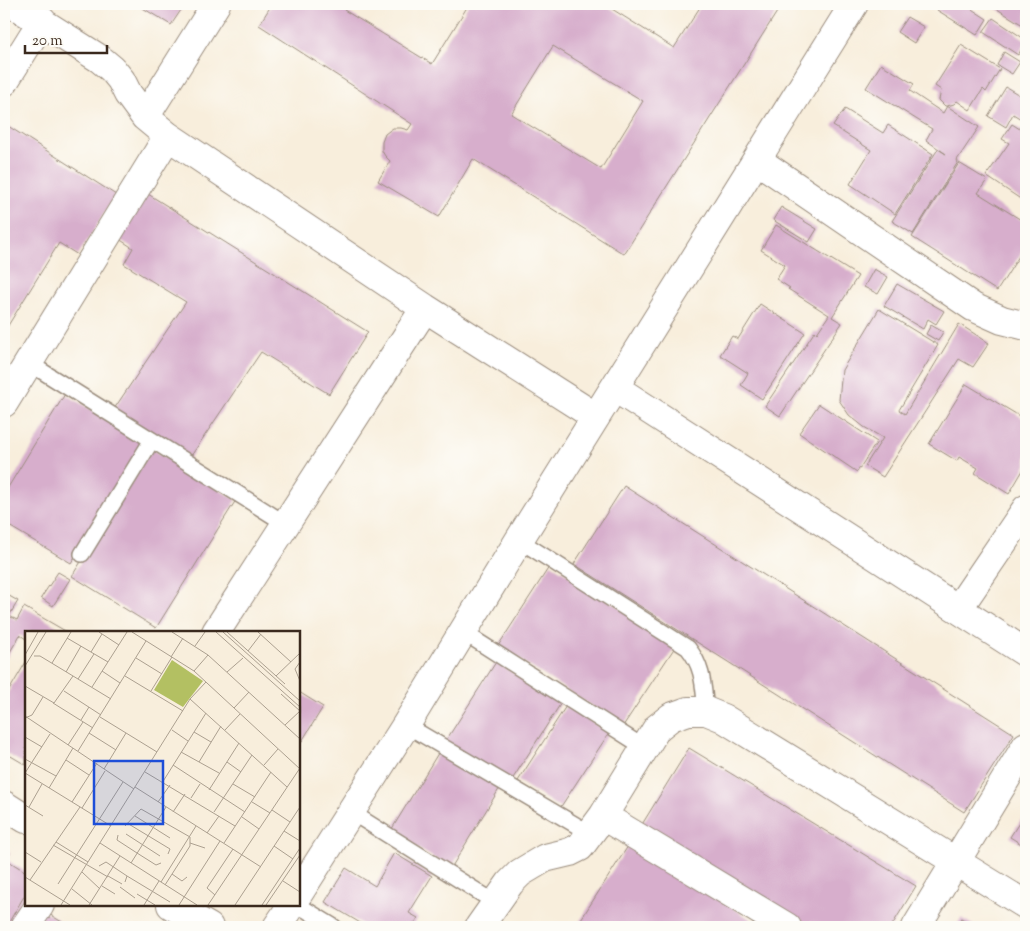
<svg xmlns="http://www.w3.org/2000/svg" width="1030" height="931" viewBox="0 0 1030 931" font-family="'Sorts Mill Goudy',serif">
<rect width="100%" height="100%" fill="#fdfcf7"/>
<filter id="ink" filterUnits="userSpaceOnUse"><feTurbulence type="fractalNoise" baseFrequency=".02" numOctaves="2"/><feDisplacementMap in="SourceGraphic" scale="10" xChannelSelector="R" yChannelSelector="G"/><feConvolveMatrix kernelMatrix="1 2 1 2 8 2 1 2 1" color-interpolation-filters="sRGB"/></filter>
<filter id="wash" filterUnits="userSpaceOnUse"><feTurbulence type="fractalNoise" baseFrequency=".0096" numOctaves="4" result="noise"/><feDisplacementMap in="SourceGraphic" scale="20" xChannelSelector="R" yChannelSelector="G"/><feGaussianBlur stdDeviation="1.12" result="paint"/><feColorMatrix in="noise" values="0 0 0 0 0 0 0 0 0 0 0 0 0 0 0 0 0 1.4 0 .05"/><feComposite in="paint" operator="in"/></filter>
<g filter="url(#wash)">
<rect width="100%" height="100%" fill="#f8eedc"/>
<g id="blocks">
<path fill="#d7aecc" fill-rule="evenodd" d="M 136,4 L 185,4 L 171,25 Z
M 272,4 L 348,4 L 344,10 L 432,64 L 469,4 L 604,4 L 674,48 L 702,4 L 782,4 L 624,254 L 473,159 L 439,217 L 378,181 L 390,161 L 385,156 L 382,151 L 382,142 L 385,134 L 393,128 L 401,128 L 408,130 L 412,124 L 259,25 ZM 553,46 L 643,101 L 601,169 L 511,114 Z
M 941,4 L 964,4 L 987,19 L 977,35 L 937,10 Z
M 989,4 L 1026,4 L 1026,27 Z
M 907,17 L 924,27 L 914,43 L 897,32 Z
M 993,18 L 1026,40 L 1026,42 L 1018,55 L 983,32 Z
M 961,45 L 1000,69 L 986,92 L 983,89 L 970,110 L 957,101 L 954,104 L 947,106 L 979,127 L 957,160 L 958,162 L 913,234 L 892,221 L 938,149 L 946,154 L 926,140 L 932,129 L 866,88 L 881,64 L 914,84 L 910,91 L 943,113 L 947,106 L 945,106 L 939,100 L 941,90 L 935,86 Z
M 1004,52 L 1020,62 L 1012,74 L 997,65 Z
M 1006,87 L 1026,99 L 1026,122 L 1013,114 L 1006,127 L 988,116 Z
M 845,109 L 883,133 L 888,125 L 933,154 L 895,214 L 850,184 L 871,150 L 833,126 Z
M 1012,124 L 1026,133 L 1026,194 L 1022,200 L 986,176 L 1009,143 L 1002,139 Z
M 8,126 L 116,195 L 78,255 L 59,243 L 4,332 L 4,133 Z
M 959,163 L 987,180 L 978,193 L 1026,223 L 1026,245 L 997,291 L 912,237 Z
M 148,194 L 368,332 L 329,394 L 261,352 L 189,459 L 114,409 L 186,302 L 124,264 L 133,248 L 119,239 Z
M 781,207 L 817,229 L 809,242 L 773,220 Z
M 776,225 L 858,276 L 832,317 L 842,323 L 780,416 L 765,406 L 815,331 L 817,333 L 829,315 L 788,289 L 790,288 L 776,279 L 785,265 L 761,250 Z
M 874,269 L 888,277 L 878,294 L 864,287 Z
M 897,284 L 944,311 L 936,324 L 928,319 L 923,329 L 884,306 Z
M 760,304 L 805,333 L 762,399 L 741,385 L 748,373 L 720,355 L 732,336 L 738,339 Z
M 879,309 L 938,345 L 899,410 L 905,414 L 959,324 L 989,343 L 973,367 L 959,359 L 883,477 L 865,466 L 883,438 L 864,427 L 849,415 L 839,400 L 842,370 Z
M 931,325 L 943,332 L 938,341 L 926,334 Z
M 966,384 L 1026,420 L 1026,465 L 1009,494 L 975,473 L 978,468 L 959,457 L 957,461 L 929,444 Z
M 65,394 L 145,442 L 71,563 L 4,523 L 4,494 Z
M 819,404 L 877,442 L 857,472 L 799,433 Z
M 152,449 L 236,500 L 156,628 L 72,576 Z
M 624,486 L 1014,734 L 964,812 L 574,564 Z
M 551,564 L 677,644 L 623,726 L 498,646 Z
M 58,572 L 70,579 L 53,606 L 41,598 Z
M 4,593 L 18,601 L 9,616 L 17,620 L 24,607 L 67,632 L 26,632 L 26,639 L 20,635 L 4,662 Z
M 26,662 L 26,765 L 4,752 L 4,699 Z
M 496,662 L 561,703 L 510,783 L 445,742 Z
M 299,692 L 323,707 L 299,746 Z
M 566,706 L 609,733 L 560,808 L 518,781 Z
M 689,748 L 916,886 L 891,927 L 808,927 L 641,826 Z
M 440,750 L 501,786 L 451,868 L 390,832 Z
M 1026,812 L 1026,847 L 1010,837 Z
M 630,843 L 763,927 L 576,927 Z
M 4,849 L 10,853 L 7,860 L 26,872 L 26,893 L 6,927 L 4,927 Z
M 394,853 L 432,876 L 409,913 L 418,918 L 412,927 L 367,927 L 325,902 L 346,868 L 375,886 Z
M 44,911 L 70,927 L 34,927 Z
M 961,918 L 976,927 L 956,927 Z"/>
</g>
</g>
<g filter="url(#ink)">
<use href="#blocks" fill-opacity="0" stroke="#9a8c7d" stroke-width="1"/>
<g fill="none" stroke-linecap="round" stroke-linejoin="round">
<g stroke="#9a8c7d" stroke-width="18">
<path id="service" d="M 29,363 L 286,524
M 519,540 L 688,648 C 704,668 703,686 706,711
M 82,554 L 152,440
M 463,632 L 645,748
M 406,725 L 591,834
M 351,812 L 496,903
M 298,905 L 334,927"/>
</g>
<g stroke="#9a8c7d" stroke-width="30">
<path id="minor" d="M 13,4 L 100,59 L 112,69 L 121,80 L 128,94 L 145,117 L 168,136 L 425,308 L 596,417
M 4,82 L 42,21
M 145,117 L 216,4
M 757,160 L 973,307 L 1002,320 L 1026,326
M 615,388 L 1026,653
M 4,403 L 168,136
M 958,609 L 1026,509
M 216,632 L 425,308
M 4,805 L 26,819
M 603,816 L 787,927
M 299,893 L 406,725 L 519,540 L 854,4
M 171,905 L 209,927
M 25,927 L 40,905
M 277,927 L 292,905
M 479,927 L 510,883 L 520,873 L 545,858 L 570,852 L 580,847 L 603,816 L 657,728 L 671,717 L 688,711 L 706,711 L 723,718 L 1026,905
M 916,927 L 1026,746"/>
</g>
<use href="#service" stroke="#fff" stroke-width="15"/>
<use href="#minor" stroke="#fff" stroke-width="28"/>
</g>
</g>
<g transform="translate(25 631)">
<rect width="275" height="275" fill="#f8eedc"/>
<path d="M 147,29 L 178,50 L 158,76 L 129,59 Z" fill="#b3c062"/>
<path fill="none" stroke="#aca090" stroke-width="1" d="M 74,1 L 94,14M 107,1 L 169,40 L 275,138M 147,1 L 183,24 L 275,108M 191,1 L 275,76M 198,1 L 275,70M 202,1 L 260,53M 233,1 L 266,31M 42,7 L 83,31M 170,15 L 180,1M 223,20 L 236,3M 66,21 L 77,3M 0,24 L 13,1M 9,25 L 15,25 L 86,68M 146,26 L 158,7M 111,27 L 137,43M 275,31 L 270,38 L 275,50M 27,32 L 46,1M 0,35 L 21,1M 77,40 L 95,52M 169,40 L 183,24M 41,41 L 56,15M 202,41 L 218,27M 100,45 L 158,80M 251,45 L 275,22M 53,48 L 69,23M 0,55 L 29,72 L 48,45M 67,56 L 102,1M 39,60 L 76,84M 126,60 L 147,26M 256,63 L 275,80M 165,68 L 262,156M 28,72 L 68,97M 209,77 L 224,61M 0,85 L 109,158M 75,86 L 132,121M 0,87 L 7,84 L 18,66M 56,89 L 64,76M 260,94 L 275,80M 147,99 L 163,110M 200,99 L 215,83M 169,101 L 186,111M 64,102 L 91,119M 0,106 L 17,116M 43,114 L 58,91M 53,120 L 121,10M 156,121 L 194,142M 0,128 L 31,145M 41,129 L 64,144M 174,131 L 196,95M 202,131 L 216,141M 148,134 L 220,181M 239,134 L 253,118M 79,138 L 101,102M 120,141 L 210,195M 0,142 L 86,195M 0,142 L 25,103M 137,152 L 181,82M 208,153 L 230,166M 110,156 L 236,236M 24,157 L 48,117M 184,159 L 214,112M 166,167 L 175,153M 47,171 L 72,132M 133,171 L 145,154M 227,171 L 245,182M 0,174 L 18,185M 4,176 L 17,153M 57,177 L 80,140M 247,179 L 265,191M 148,181 L 160,163M 189,181 L 227,124M 110,185 L 145,207M 217,186 L 234,198M 102,192 L 145,218 L 143,223M 100,195 L 116,178 L 165,206 L 165,215 L 140,254M 259,200 L 275,210M 182,202 L 194,185M 101,203 L 135,225M 93,204 L 92,209 L 112,222 L 131,234 L 136,232M 31,211 L 63,231M 75,212 L 172,274M 165,212 L 180,217M 199,212 L 246,141M 28,214 L 83,246M 249,215 L 268,228M 0,221 L 16,231M 106,232 L 141,176M 74,235 L 81,231 L 102,245 L 100,251M 57,241 L 75,258M 147,243 L 157,250 L 162,246M 83,245 L 97,253M 102,245 L 145,271M 0,246 L 45,274M 5,249 L 55,176M 258,250 L 275,261M 136,251 L 171,195M 33,253 L 98,151M 77,255 L 90,263M 95,256 L 110,267M 47,258 L 67,274M 112,263 L 130,274M 190,264 L 182,257 L 208,218M 36,274 L 165,68 L 181,51M 64,274 L 95,225M 119,274 L 134,250M 154,274 L 195,210M 183,274 L 275,137M 210,274 L 275,176M 237,274 L 275,217M 241,274 L 275,224"/>
<path fill="#1d4ed8" fill-opacity="0.15" stroke="#1d4ed8" stroke-width="2.5" d="M 69,130 L 138,130 L 138,193 L 69,193 Z"/>
<rect width="275" height="275" fill="none" stroke="#3b2a1e" stroke-width="2.5"/>
</g>
<rect width="1030" height="931" fill="none" stroke="#fdfcf7" stroke-width="20"/>
<path d="M25 45v8h82v-8" fill="none" stroke="#3b2a1e" stroke-width="2.5"/>
<text x="32" y="45" font-size="15" fill="#3b2a1e" stroke="#fdfcf7" stroke-width="4" paint-order="stroke">20 m</text>
</svg>
